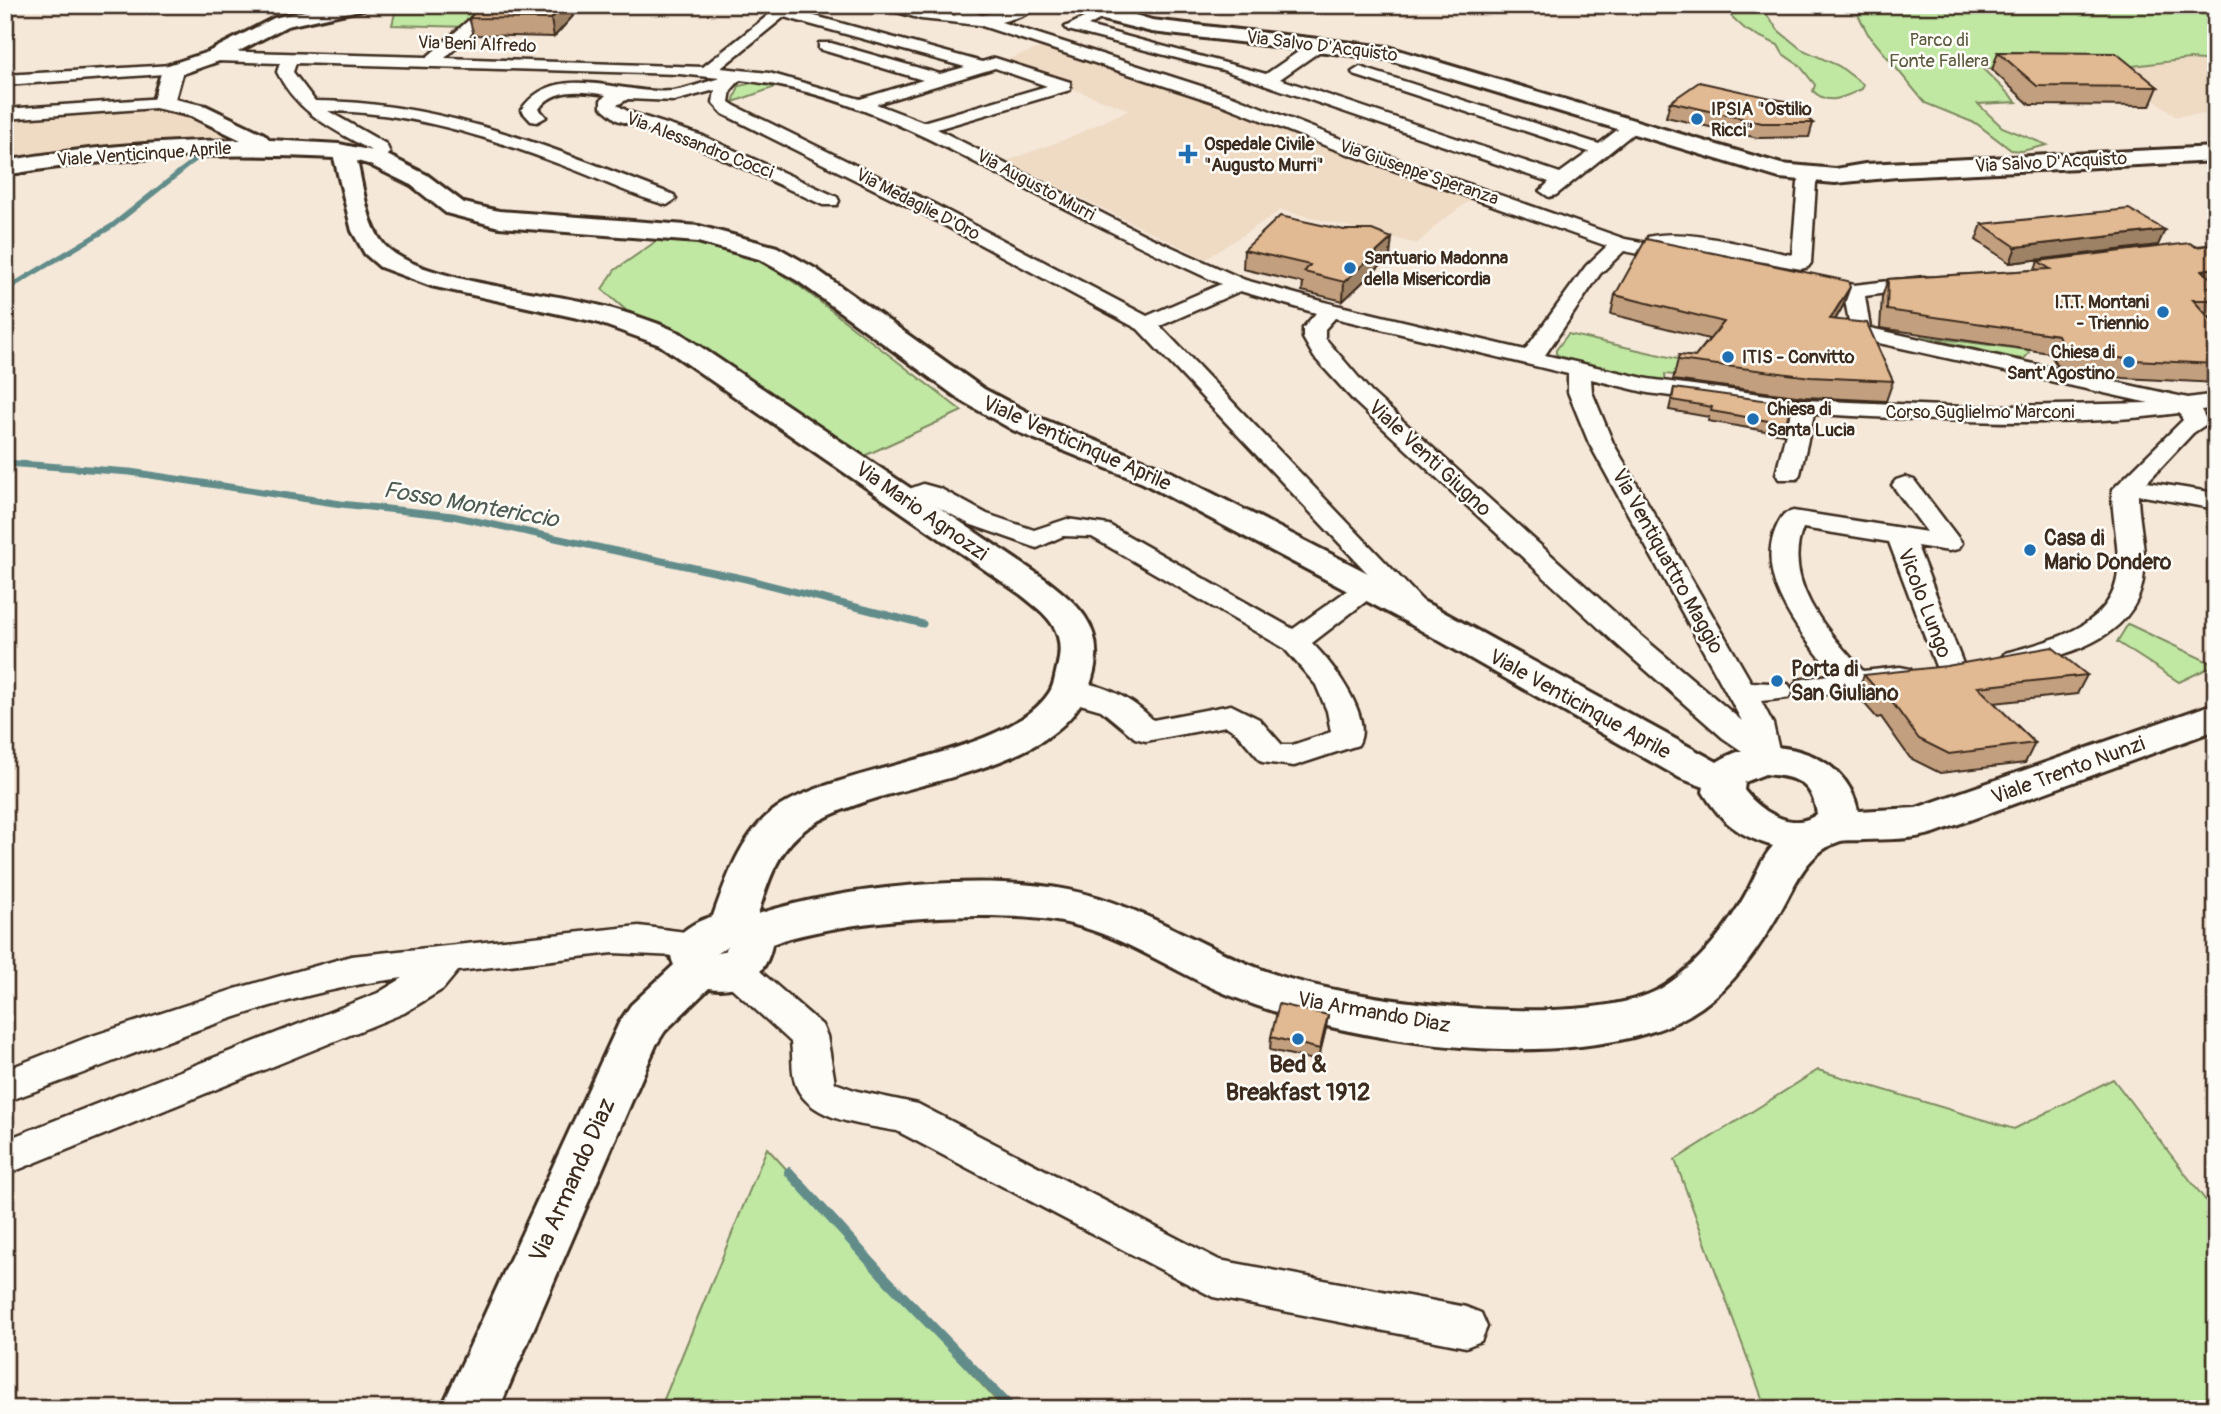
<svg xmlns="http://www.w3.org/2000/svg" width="2221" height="1414" viewBox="0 0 2221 1414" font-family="Pangolin,sans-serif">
<rect width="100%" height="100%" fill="#f5e8d9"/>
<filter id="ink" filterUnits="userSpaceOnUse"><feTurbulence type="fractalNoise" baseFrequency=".0143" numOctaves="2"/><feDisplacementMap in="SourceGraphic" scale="14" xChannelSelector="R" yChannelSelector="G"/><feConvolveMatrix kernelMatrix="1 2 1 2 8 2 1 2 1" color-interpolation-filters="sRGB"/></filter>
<g filter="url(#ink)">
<path fill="#efdac4" d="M 1042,47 L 1062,53 L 1069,51 L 1193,92 L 1474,198 L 1440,222 L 1417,244 L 1281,210 L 1206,259 L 1006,161 L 1066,139 L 1129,110 L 1000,62 Z
M 2189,60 L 2216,62 L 2216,114 L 2175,116 L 2116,69 Z
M 162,106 L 194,117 L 238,141 L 5,164 L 5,118 Z"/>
<path fill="#c0e8a3" stroke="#7e8960" stroke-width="2" d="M 397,5 L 493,5 L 470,27 L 392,25 Z
M 1723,5 L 1759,5 L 1779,31 L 1801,49 L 1839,66 L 1864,85 L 1862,89 C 1845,96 1829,107 1813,91 L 1815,85 L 1800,66 L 1783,54 L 1778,45 L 1746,30 L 1731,16 L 1733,10 Z
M 1853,5 L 2216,5 L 2216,61 L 2189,59 L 2109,69 L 1982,68 L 2017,102 L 1978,104 L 2002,127 L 2047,145 L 2022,151 L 2011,150 L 1977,124 L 1925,103 L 1868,34 Z
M 760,81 L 781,85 L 733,102 L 739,86 Z
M 665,235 L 700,240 L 755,257 L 798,285 L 962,411 L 862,457 L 741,372 L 663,324 L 628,312 L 602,289 L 615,270 Z
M 1568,334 L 1700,364 L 1703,378 L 1665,374 L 1666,385 L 1569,361 L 1556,354 L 1556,350 Z
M 1920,336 L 2028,350 L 2029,353 L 2024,359 L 2015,358 Z
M 2128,624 L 2215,665 L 2179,682 L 2117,642 Z
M 1818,1070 L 2014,1129 L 2113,1079 L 2216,1214 L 2216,1409 L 1766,1409 L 1675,1160 Z
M 767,1148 L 789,1172 L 1004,1409 L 660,1409 Z"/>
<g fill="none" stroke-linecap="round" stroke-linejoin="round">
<path stroke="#628c8a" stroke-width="4.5" d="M 178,173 L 200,156"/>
<path stroke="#628c8a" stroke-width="5" d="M 5,290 L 112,226 L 180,172"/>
<path stroke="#628c8a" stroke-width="7" d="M 5,463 L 130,472 L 341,504 L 453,516 L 746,579 L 923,624"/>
<path stroke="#628c8a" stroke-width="10" d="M 789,1172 L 888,1281 L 1012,1409"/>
<g stroke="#3b2a1e" stroke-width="5">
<path id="street" d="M 486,5 L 502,5 L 445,58 L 703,67 L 781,5 L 797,5 L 793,10 L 982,62 L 995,58 L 1070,82 L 1070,90 L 937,129 L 1145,235 L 1245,280 L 1336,305 L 1525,350 L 1586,266 L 1607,246 L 1334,149 L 1223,105 L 979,25 L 921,19 L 874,5 L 899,5 L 957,16 L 938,5 L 958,5 L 982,15 L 1023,5 L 1043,5 L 1022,16 L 1001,22 L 1235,97 L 1346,141 L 1625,239 L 1647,243 L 1648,237 C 1687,227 1751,248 1792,255 L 1798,183 L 1804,171 L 1818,171 L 1820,175 L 1816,183 L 1811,263 L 1808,267 L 1801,269 L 1689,248 L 1666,247 L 1686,252 L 1689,256 L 1679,262 L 1624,251 L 1600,274 L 1545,355 L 1648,379 L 1804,400 L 1965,407 L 2149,403 L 1852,337 L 1844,295 L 1803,286 L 1800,282 L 1810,276 L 1854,285 L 1924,277 L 1931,279 L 1934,283 L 1931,287 L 1865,296 L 1870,328 L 2188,398 L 2216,394 L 2216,408 L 2201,410 L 2208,423 L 2193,433 L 2147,482 L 2216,493 L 2216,509 L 2138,495 C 2138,520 2146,546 2144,571 C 2140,638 2068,654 2015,668 L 2005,665 L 2001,659 L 2005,653 C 2050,641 2114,627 2118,571 C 2119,544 2112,517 2112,490 L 2183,420 L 2179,413 C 2059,429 1935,420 1814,414 L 1800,474 L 1797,479 L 1779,479 L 1776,474 L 1791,412 L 1648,393 L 1591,379 L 1592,392 L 1613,443 L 1751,682 L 1788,684 L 1793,691 L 1788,698 L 1761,701 L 1773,724 L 1778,746 L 1790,759 L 1786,766 L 1775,769 L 1764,766 L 1723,738 L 1613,641 L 1355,402 L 1314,357 L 1303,338 L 1303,328 L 1316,313 L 1240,291 L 1160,326 L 1436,615 L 1432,621 C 1409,627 1396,604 1382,589 L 1312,643 C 1331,662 1375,718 1358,745 L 1294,766 L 1262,762 L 1237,733 L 1226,726 L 1146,741 L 1135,738 L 1101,710 L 1059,698 L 1054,691 L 1059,684 C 1091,676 1131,697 1153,720 L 1231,705 L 1259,719 L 1282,745 L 1292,745 L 1331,732 L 1327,711 L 1316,685 L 1284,648 L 1092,537 L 1063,536 L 1037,548 L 969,524 L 925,500 L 907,506 L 898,503 L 894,498 L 898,493 L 923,484 L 941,489 L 987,514 L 1034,530 L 1067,519 L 1109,525 L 1293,629 L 1359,582 L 1375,581 L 1138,329 L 918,211 L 723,114 L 713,103 L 715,90 L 674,101 L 628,99 L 617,105 L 629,112 L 703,136 L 837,197 L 839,201 L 837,205 L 823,205 L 691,144 L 617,120 L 601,107 L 601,100 L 606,95 C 583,91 554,87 539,109 L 546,117 L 537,122 L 531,121 L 521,110 C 556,59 622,96 673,91 C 688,89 705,82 720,78 L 679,74 L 296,63 L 293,72 L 315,101 C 442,101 557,150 674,195 L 676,199 L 667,205 C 633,196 600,179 567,167 C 489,137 411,112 328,111 L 386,144 L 390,153 L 381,162 L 369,162 L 366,158 L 372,151 C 333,129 297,113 277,72 L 280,63 L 215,61 L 207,56 L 215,51 L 427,57 ZM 784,17 L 965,67 L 940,74 L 831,43 L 819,43 L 819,49 L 923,80 L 860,99 L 769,73 L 721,68 ZM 995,68 L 1047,86 L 923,122 L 876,104 ZM 740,80 C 844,90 938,143 1030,191 C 1093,223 1156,255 1221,284 L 1147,316 L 932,203 L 735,106 L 729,102 L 731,90 ZM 1335,318 L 1568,374 L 1568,392 L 1589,443 L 1742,721 L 1633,629 L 1371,392 L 1325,338 L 1325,329 Z
M 1102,9 L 1110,14 L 1088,26 L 1266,74 L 1314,41 L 1326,41 L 1326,47 L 1280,79 L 1560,173 L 1589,152 L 1354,75 L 1352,72 L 1360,67 L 1366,69 L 1599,144 L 1625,124 L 1637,124 L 1640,128 L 1556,195 L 1549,197 L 1540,191 L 1549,182 L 1223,70 L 1068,30 L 1065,27 Z
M 172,65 L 180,70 L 178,73 L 5,85 L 5,75 Z
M 163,98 L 169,99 L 171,103 L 169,107 L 5,119 L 5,109 Z
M 1905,477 L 1914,480 L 1962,543 L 1958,549 L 1949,551 L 1917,546 L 1965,669 L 1961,676 L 1951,678 L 1941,676 L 1937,669 L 1889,542 L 1803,528 C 1781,583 1829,633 1863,671 L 1900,667 L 1910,669 L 1915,676 L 1910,683 L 1900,685 L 1808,696 L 1798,694 L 1793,687 L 1798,680 L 1834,674 C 1799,633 1745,569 1784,514 L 1793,511 L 1927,532 L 1892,485 L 1896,480 Z
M 639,926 L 709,935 L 714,944 L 709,953 L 697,957 L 613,953 L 458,971 L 443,989 L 404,1013 L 5,1175 L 5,1140 L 378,993 L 403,978 C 264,994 136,1056 5,1102 L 5,1070 L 86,1038 L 235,989 L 351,956 Z
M 734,955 L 746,959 L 822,1025 L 827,1036 L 835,1083 L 857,1091 L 918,1104 L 1219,1260 L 1466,1307 L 1481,1313 L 1487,1327 L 1481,1341 L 1466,1347 L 1213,1297 L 897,1131 C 864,1125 811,1121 796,1086 C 791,1073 793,1056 791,1042 L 722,979 L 716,969 L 722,959 Z"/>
</g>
<g stroke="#3b2a1e" stroke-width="6">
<path id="secondary" d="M 330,5 L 366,5 L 364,9 L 287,26 L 222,60 L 182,74 L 175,99 L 206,106 L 264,134 L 270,140 L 339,144 L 383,153 L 427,175 L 464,203 L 499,211 L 699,226 L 777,247 L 816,269 L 984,389 L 1035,416 L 1165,469 L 1436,608 L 1717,762 C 1765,730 1847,750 1858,811 L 1916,808 L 2216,703 L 2216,730 L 1934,833 C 1911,840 1887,839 1864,840 C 1856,841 1845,839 1838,842 C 1807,853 1796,883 1782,908 C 1730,1000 1687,1034 1581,1046 C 1474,1058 1328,1036 1229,995 C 1176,973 1126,937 1071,924 C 1000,907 840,919 772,944 C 767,976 741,993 709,988 L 665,1031 L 656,1045 L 499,1409 L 441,1409 L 619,1023 L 631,1005 L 674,965 C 661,940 693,922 713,916 C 727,877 742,832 777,808 C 844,764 1006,757 1049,693 C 1054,686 1055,676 1057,668 C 1067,630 1048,616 1020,594 L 660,345 L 596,322 L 431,286 L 380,267 L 365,254 L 352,231 L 334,158 C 223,152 115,156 5,175 L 5,161 C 84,147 161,141 241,140 L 191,116 L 155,108 L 152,103 L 162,70 L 165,66 L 208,52 L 274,18 ZM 357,161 L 368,164 L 411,185 L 446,213 L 499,227 L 698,242 L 759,259 L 798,281 L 962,401 L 1013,430 L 1143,483 L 1410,624 L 1680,778 L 1704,787 L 1703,792 C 1721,822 1739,836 1773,846 C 1761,859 1756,875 1748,890 C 1729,926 1699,964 1665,986 C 1593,1033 1354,1002 1274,974 C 1204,950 1142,904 1068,890 C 980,873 843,887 758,914 C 768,882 778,848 807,828 C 887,774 1070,783 1094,671 C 1104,627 1078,604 1045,579 L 680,333 C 649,319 617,309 584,302 C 538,291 410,280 382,242 C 367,222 363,186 357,161 ZM 1765,774 C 1796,777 1812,781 1817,814 C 1792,833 1759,810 1744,790 L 1745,782 ZM 727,946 L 726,950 L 716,954 Z"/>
</g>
<g stroke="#3b2a1e" stroke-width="6">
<path id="primary" d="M 1079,5 L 1102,5 L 1152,20 L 1388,47 L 1781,164 L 1835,169 L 1865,164 L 2216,147 L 2216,161 L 1897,177 L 1835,183 L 1779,178 L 1386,59 L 1152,32 L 1095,18 Z"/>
</g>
<use href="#street" fill="#fdfcf7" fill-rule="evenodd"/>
<use href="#secondary" fill="#fdfcf7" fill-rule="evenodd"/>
<use href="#primary" fill="#fdfcf7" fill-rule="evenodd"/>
</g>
<path fill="#c29f7e" stroke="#3b2a1e" stroke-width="2" d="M 483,5 L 583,5 L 554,37 L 474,35 L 469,18 Z
M 1998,52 L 2158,87 L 2150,106 L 2030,105 L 1992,70 Z
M 1670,102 L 1813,123 L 1809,137 L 1758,138 L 1666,117 Z
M 1982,224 L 2158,245 L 2010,263 L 1976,240 Z
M 2216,244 L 2216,317 L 2208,317 L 2216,325 L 2216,383 L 2124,378 L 2084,372 L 2057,366 L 2050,353 L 1880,328 L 1882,297 L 1888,279 L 2035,270 L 2038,261 Z
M 1244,250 L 1390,256 L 1343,301 L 1302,291 L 1303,283 L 1243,269 Z
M 1615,295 L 1843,306 L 1835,320 L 1893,381 L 1886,401 L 1804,397 L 1673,380 L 1679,355 L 1695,357 L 1709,339 L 1611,314 Z
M 1674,388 L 1786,424 L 1783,434 L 1708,421 L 1709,417 L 1669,410 Z
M 1864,675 L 2087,675 L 2077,694 L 1994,703 L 2035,743 L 2025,763 L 1940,773 L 1910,758 L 1881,717 L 1877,718 L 1856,694 Z
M 1326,1028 L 1318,1061 L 1270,1050 L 1271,1037 Z"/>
<path fill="#9e8266" stroke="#3b2a1e" stroke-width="2" d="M 564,5 L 583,5 L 554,37 L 551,19 Z
M 2165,230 L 2158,245 L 2010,263 L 2016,247 Z
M 1392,238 L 1390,256 L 1343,301 L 1344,282 Z
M 2216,268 L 2216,284 L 2202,270 Z
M 1850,287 L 1843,306 L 1824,339 L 1830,319 Z
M 1328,1015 L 1326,1028 L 1318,1061 L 1320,1049 Z"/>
<path fill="#e1b992" stroke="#3b2a1e" stroke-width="2" d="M 483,5 L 564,5 L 551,19 L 469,18 Z
M 1998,52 L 2116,53 L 2158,87 L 2037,86 Z
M 1699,82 L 1789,102 L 1813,123 L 1762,123 L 1670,102 Z
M 2129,209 L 2165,230 L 2016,247 L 1982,224 Z
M 1280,216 L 1344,230 L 1372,230 L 1392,238 L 1344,282 L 1304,272 L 1310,265 L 1244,250 Z
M 1646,239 L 1848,281 L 1850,287 L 1830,319 L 1867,323 L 1893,381 L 1811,377 L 1678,360 L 1679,355 L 1695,357 L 1724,322 L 1615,295 Z
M 2190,243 L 2196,247 L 2216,244 L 2216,268 L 2202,270 L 2216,283 L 2216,286 L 2209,287 L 2216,292 L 2216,300 L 2193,300 L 2216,325 L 2216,364 L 2133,360 L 2092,354 L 2064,348 L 2058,335 L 1887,310 L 1888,279 L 2050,269 L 2038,261 Z
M 1674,388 L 1791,404 L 1786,424 L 1711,411 L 1712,407 L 1672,400 Z
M 2052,647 L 2087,675 L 1978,687 L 2035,743 L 1949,754 L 1919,739 L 1889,698 L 1885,699 L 1864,675 L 1947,666 Z
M 1279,1004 L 1328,1015 L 1320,1049 L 1271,1037 Z"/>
</g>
<g fill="#1f6fb2" stroke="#fdfcf7" stroke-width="2.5">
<circle cx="1697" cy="119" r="7"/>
<path d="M1184.5 143.5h7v7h7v7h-7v7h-7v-7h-7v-7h7z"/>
<circle cx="1350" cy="268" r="7"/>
<circle cx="2163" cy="312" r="7"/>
<circle cx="1728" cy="357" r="7"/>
<circle cx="2129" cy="362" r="7"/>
<circle cx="1753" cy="419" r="7"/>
<circle cx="2030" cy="550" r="7"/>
<circle cx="1777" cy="681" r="7"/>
<circle cx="1298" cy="1039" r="7"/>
</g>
<g text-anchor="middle" stroke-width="5" stroke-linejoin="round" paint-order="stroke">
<g font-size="18" fill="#5c5a3f" stroke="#fdfcf7">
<text x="1939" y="46">Parco di<tspan x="1939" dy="21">Fonte Fallera</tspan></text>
</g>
<g font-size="18" fill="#3b2a1e" stroke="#fdfcf7">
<text transform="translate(477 44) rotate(2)" y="6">Via Beni Alfredo</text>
<text transform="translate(1322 46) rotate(7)" y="6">Via Salvo D'Acquisto</text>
<text transform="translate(700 145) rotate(21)" y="6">Via Alessandro Cocci</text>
<text transform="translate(144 154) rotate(-4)" y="6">Viale Venticinque Aprile</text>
<text transform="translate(2051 162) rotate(-3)" y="6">Via Salvo D'Acquisto</text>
<text transform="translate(1419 172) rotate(19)" y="6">Via Giuseppe Speranza</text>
<text transform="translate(1036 185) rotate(28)" y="6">Via Augusto Murri</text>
<text transform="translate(918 204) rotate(27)" y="6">Via Medaglie D'Oro</text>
<text x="1980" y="418">Corso Guglielmo Marconi</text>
</g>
<g font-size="18" font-weight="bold" fill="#3b2a1e" stroke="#fdfcf7" text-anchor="start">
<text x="1711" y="115">IPSIA "Ostilio<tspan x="1711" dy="21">Ricci"</tspan></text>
<text x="1204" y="150">Ospedale Civile<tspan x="1204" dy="21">"Augusto Murri"</tspan></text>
<text x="1364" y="264">Santuario Madonna<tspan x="1364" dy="21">della Misericordia</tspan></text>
<text x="2149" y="308" text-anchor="end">I.T.T. Montani<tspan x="2149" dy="21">- Triennio</tspan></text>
<text x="2115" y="358" text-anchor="end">Chiesa di<tspan x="2115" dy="21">Sant'Agostino</tspan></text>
<text x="1742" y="363">ITIS - Convitto</text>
<text x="1767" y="415">Chiesa di<tspan x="1767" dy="21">Santa Lucia</tspan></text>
</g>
<g font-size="21" fill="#3b2a1e" stroke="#fdfcf7">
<text transform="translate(1077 443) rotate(24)" y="7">Viale Venticinque Aprile</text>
<text transform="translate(1430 458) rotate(43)" y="7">Viale Venti Giugno</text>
<text transform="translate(922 511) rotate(35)" y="7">Via Mario Agnozzi</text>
<text transform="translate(1668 561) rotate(61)" y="7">Via Ventiquattro Maggio</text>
<text transform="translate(1925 603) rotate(69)" y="7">Vicolo Lungo</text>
<text transform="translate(1580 704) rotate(29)" y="7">Viale Venticinque Aprile</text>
<text transform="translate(2068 770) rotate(-20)" y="7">Viale Trento Nunzi</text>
<text transform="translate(1374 1012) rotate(10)" y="7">Via Armando Diaz</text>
</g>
<g font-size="21" font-weight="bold" fill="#3b2a1e" stroke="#fdfcf7" text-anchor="start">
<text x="2044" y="545">Casa di<tspan x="2044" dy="24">Mario Dondero</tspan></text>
<text x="1791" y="676">Porta di<tspan x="1791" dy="24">San Giuliano</tspan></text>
</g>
<g font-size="23" font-style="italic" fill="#4e5b54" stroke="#fdfcf7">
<text transform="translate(471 504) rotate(10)" y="8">Fosso Montericcio</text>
</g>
<g font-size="24" font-weight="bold" fill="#3b2a1e" stroke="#fdfcf7">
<text x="1298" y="1072">Bed &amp;<tspan x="1298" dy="28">Breakfast 1912</tspan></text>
</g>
<g font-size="24" fill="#3b2a1e" stroke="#fdfcf7">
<text transform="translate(572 1180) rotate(-66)" y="8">Via Armando Diaz</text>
</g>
</g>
<rect width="2221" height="1414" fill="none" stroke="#fdfcf7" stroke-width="28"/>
<rect x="14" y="14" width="2193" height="1386" fill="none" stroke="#3b2a1e" stroke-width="2.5" filter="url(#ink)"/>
</svg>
